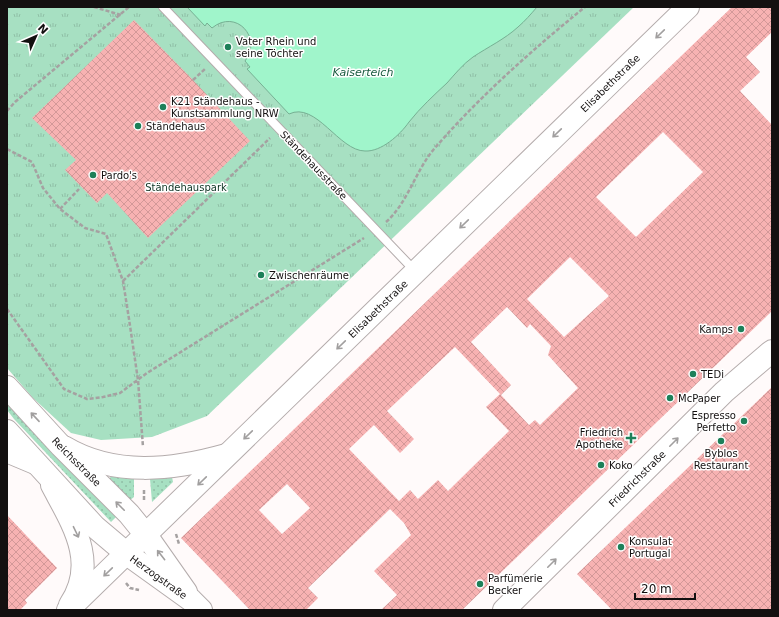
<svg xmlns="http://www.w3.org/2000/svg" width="779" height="617" viewBox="0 0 779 617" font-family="'DejaVu Sans',sans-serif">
<defs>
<pattern id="grass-dots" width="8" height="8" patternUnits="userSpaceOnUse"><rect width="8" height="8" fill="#a7e0c2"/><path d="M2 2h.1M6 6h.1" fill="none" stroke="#8fbfa6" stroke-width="1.8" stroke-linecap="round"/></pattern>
<pattern id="park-tufts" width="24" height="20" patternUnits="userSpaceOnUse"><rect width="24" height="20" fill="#a7e0c2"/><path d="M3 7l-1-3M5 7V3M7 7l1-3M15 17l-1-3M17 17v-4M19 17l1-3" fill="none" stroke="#8fbfa6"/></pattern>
<pattern id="building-cross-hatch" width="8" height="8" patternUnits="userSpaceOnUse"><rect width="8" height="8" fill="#f7b2b2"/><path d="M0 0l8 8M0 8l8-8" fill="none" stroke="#d39898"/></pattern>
</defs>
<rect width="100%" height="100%" fill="#fffafa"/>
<path fill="url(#grass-dots)" d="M 7,403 L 116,517 L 111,522 L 14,419 L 7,410 Z
M 111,476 L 134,479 L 134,497 L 129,501 L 109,481 Z
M 172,477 L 173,482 L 152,502 L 150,479 Z"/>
<path fill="url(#park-tufts)" d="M 7,7 L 634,7 L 207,416 L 152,437 L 101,440 L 71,433 L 33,398 L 7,368 Z"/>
<path fill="#a0f5cb" stroke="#76b093" d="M 187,7 L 537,7 C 531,14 525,21 518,27 C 505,39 488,47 473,57 C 463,64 455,74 447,83 C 434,95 420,108 409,122 C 400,135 381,152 365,151 C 339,151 316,101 289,114 L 247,69 L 250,67 L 245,61 C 263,38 236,8 212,28 L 207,23 L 205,26 Z"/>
<path fill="url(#building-cross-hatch)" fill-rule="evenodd" d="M 732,7 L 772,7 L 772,32 L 746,57 L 760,72 L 740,91 L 772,125 L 772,311 L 462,610 L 381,610 L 397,595 L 374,571 L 411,535 L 404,523 L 390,509 L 308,588 L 318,598 L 306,610 L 250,610 L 181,538 ZM 663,132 L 703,172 L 636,237 L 596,197 ZM 570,257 L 609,296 L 564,337 L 527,299 ZM 507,307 L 527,328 L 530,324 L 551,346 L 548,355 L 578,388 L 540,425 L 535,420 L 529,425 L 501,395 L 511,385 L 471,342 ZM 455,347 L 500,394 L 486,407 L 509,431 L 448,491 L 438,480 L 418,499 L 410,490 L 399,501 L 349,449 L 374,425 L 400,453 L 414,439 L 387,411 ZM 287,484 L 310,508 L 282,534 L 259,510 Z
M 134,20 L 193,80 L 250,141 L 148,238 L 107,193 L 97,203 L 65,170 L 76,160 L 32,118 Z
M 772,387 L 772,610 L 612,610 L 577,574 Z
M 7,515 L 57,568 L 25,600 L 27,603 L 20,610 L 7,610 Z"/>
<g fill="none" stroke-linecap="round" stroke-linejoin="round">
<g stroke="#b4acac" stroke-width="10">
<path id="service" d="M 163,7 L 415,271"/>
</g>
<g stroke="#b4acac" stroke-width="17">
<path id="minor" d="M 7,455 L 38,468"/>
</g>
<g stroke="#b4acac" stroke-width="24">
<g id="secondary">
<path d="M 64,447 C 114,477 173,470 226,455"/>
<path d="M 52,485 C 72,523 99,562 70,605"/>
<path id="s1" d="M 68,610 L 688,7"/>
<path id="s2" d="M 504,610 L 724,392 L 772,351"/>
</g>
</g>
<g stroke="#b4acac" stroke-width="24">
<g id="primary">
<path d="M 146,535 L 186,592"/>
<path id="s3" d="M 127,554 L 191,600 L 201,610"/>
</g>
</g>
<g stroke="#b4acac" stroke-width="24">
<g id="trunk">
<path id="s4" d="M 7,387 L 61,446 L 129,514 L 146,535"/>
<path d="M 7,431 L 95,527 L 127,554"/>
</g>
</g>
<path stroke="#a5a1a1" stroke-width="2.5" stroke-dasharray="4 2" stroke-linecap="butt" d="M 94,7 L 121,15
M 193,80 L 205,69
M 7,111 L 15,102 L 129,7
M 7,149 L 32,162 L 43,188 L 60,209 L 85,228 L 106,234 L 123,281 L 129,319 L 138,380 L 143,447
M 60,209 L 79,189
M 386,222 C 407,204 416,170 434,149 C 479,97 532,50 585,7
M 123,281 L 270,138
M 7,309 L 64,389 L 87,399 L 103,397 L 120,393 L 147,373 L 364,238
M 144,500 L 144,489
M 176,534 L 179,544
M 126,583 L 130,588 L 139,590"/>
<use href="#service" stroke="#fff" stroke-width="8"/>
<use href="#minor" stroke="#fff" stroke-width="15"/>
<use href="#secondary" stroke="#fff" stroke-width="22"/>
<use href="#primary" stroke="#fff" stroke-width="22"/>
<use href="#trunk" stroke="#fff" stroke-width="22"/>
</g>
<defs><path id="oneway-shaft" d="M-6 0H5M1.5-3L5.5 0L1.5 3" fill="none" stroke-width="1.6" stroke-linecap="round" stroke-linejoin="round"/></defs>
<g stroke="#a19f9f">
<use href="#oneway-shaft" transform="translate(660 34) rotate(136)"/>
<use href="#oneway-shaft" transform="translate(557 133) rotate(136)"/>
<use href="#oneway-shaft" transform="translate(464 224) rotate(136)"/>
<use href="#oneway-shaft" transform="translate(341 345) rotate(136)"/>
<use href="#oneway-shaft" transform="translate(35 417) rotate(-133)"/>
<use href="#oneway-shaft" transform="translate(248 435) rotate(136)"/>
<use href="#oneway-shaft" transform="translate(674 442) rotate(-45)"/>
<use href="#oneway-shaft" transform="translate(202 481) rotate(136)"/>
<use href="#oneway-shaft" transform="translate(120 506) rotate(-135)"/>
<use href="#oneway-shaft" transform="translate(76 532) rotate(64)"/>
<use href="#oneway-shaft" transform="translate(161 555) rotate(-128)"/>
<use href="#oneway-shaft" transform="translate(552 563) rotate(-45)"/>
<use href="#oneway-shaft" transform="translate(108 572) rotate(136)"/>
</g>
<g fill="#1d8059" stroke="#fff" stroke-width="1.5">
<circle cx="228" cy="47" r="4"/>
<circle cx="163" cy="107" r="4"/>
<circle cx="138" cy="126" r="4"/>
<circle cx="93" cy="175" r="4"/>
<circle cx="261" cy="275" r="4"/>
<circle cx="741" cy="329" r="4"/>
<circle cx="693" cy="374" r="4"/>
<circle cx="670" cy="398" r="4"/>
<circle cx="744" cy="421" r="4"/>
<path d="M629 432h4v4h4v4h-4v4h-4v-4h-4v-4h4z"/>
<circle cx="721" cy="441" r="4"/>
<circle cx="601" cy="465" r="4"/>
<circle cx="621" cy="547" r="4"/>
<circle cx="480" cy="584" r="4"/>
</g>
<g text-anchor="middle" stroke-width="3" stroke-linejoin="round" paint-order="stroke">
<g font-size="10" fill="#131010" stroke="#fff" text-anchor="start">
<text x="236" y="45">Vater Rhein und<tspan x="236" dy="12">seine Töchter</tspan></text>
<text x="171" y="105">K21 Ständehaus -<tspan x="171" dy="12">Kunstsammlung NRW</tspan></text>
<text x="146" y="130">Ständehaus</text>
<text x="101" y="179">Pardo's</text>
<text x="269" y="279">Zwischenräume</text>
<text x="733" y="333" text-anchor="end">Kamps</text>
<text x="701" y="378">TEDi</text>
<text x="678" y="402">McPaper</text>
<text x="736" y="419" text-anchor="end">Espresso<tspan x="736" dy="12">Perfetto</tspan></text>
<text x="623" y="436" text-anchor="end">Friedrich<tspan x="623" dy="12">Apotheke</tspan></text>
<text x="721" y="457" text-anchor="middle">Byblos<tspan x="721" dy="12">Restaurant</tspan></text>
<text x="609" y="469">Koko</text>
<text x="629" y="545">Konsulat<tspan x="629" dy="12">Portugal</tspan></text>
<text x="488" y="582">Parfümerie<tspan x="488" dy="12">Becker</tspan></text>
</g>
<g font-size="10" fill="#131010" stroke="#fff">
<text dy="4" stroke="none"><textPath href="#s1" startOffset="756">Elisabethstraße</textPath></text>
<text transform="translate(314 165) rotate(46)" y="4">Ständehausstraße</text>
<text dy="4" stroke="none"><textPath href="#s1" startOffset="432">Elisabethstraße</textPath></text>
<text dy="4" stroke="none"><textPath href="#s4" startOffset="102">Reichsstraße</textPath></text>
<text dy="4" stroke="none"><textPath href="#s2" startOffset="187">Friedrichstraße</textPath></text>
<text dy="4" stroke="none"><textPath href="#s3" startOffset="39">Herzogstraße</textPath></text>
</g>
<g font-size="10" fill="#0e3424" stroke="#fff">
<text x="186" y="191">Ständehauspark</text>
</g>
<g font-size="11" font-style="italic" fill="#195a3f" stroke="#fff">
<text x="363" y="76">Kaiserteich</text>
</g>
</g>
<rect width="779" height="617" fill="none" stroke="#131010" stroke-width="16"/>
<g transform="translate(36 36) rotate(45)" stroke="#ffffff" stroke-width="3" paint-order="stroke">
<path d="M0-3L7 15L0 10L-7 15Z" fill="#131010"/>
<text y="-6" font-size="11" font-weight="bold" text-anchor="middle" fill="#131010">N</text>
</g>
<path d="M635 593v6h60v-6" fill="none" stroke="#131010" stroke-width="2"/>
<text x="641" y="593" font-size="12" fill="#131010" stroke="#ffffff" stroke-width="3" paint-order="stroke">20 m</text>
</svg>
